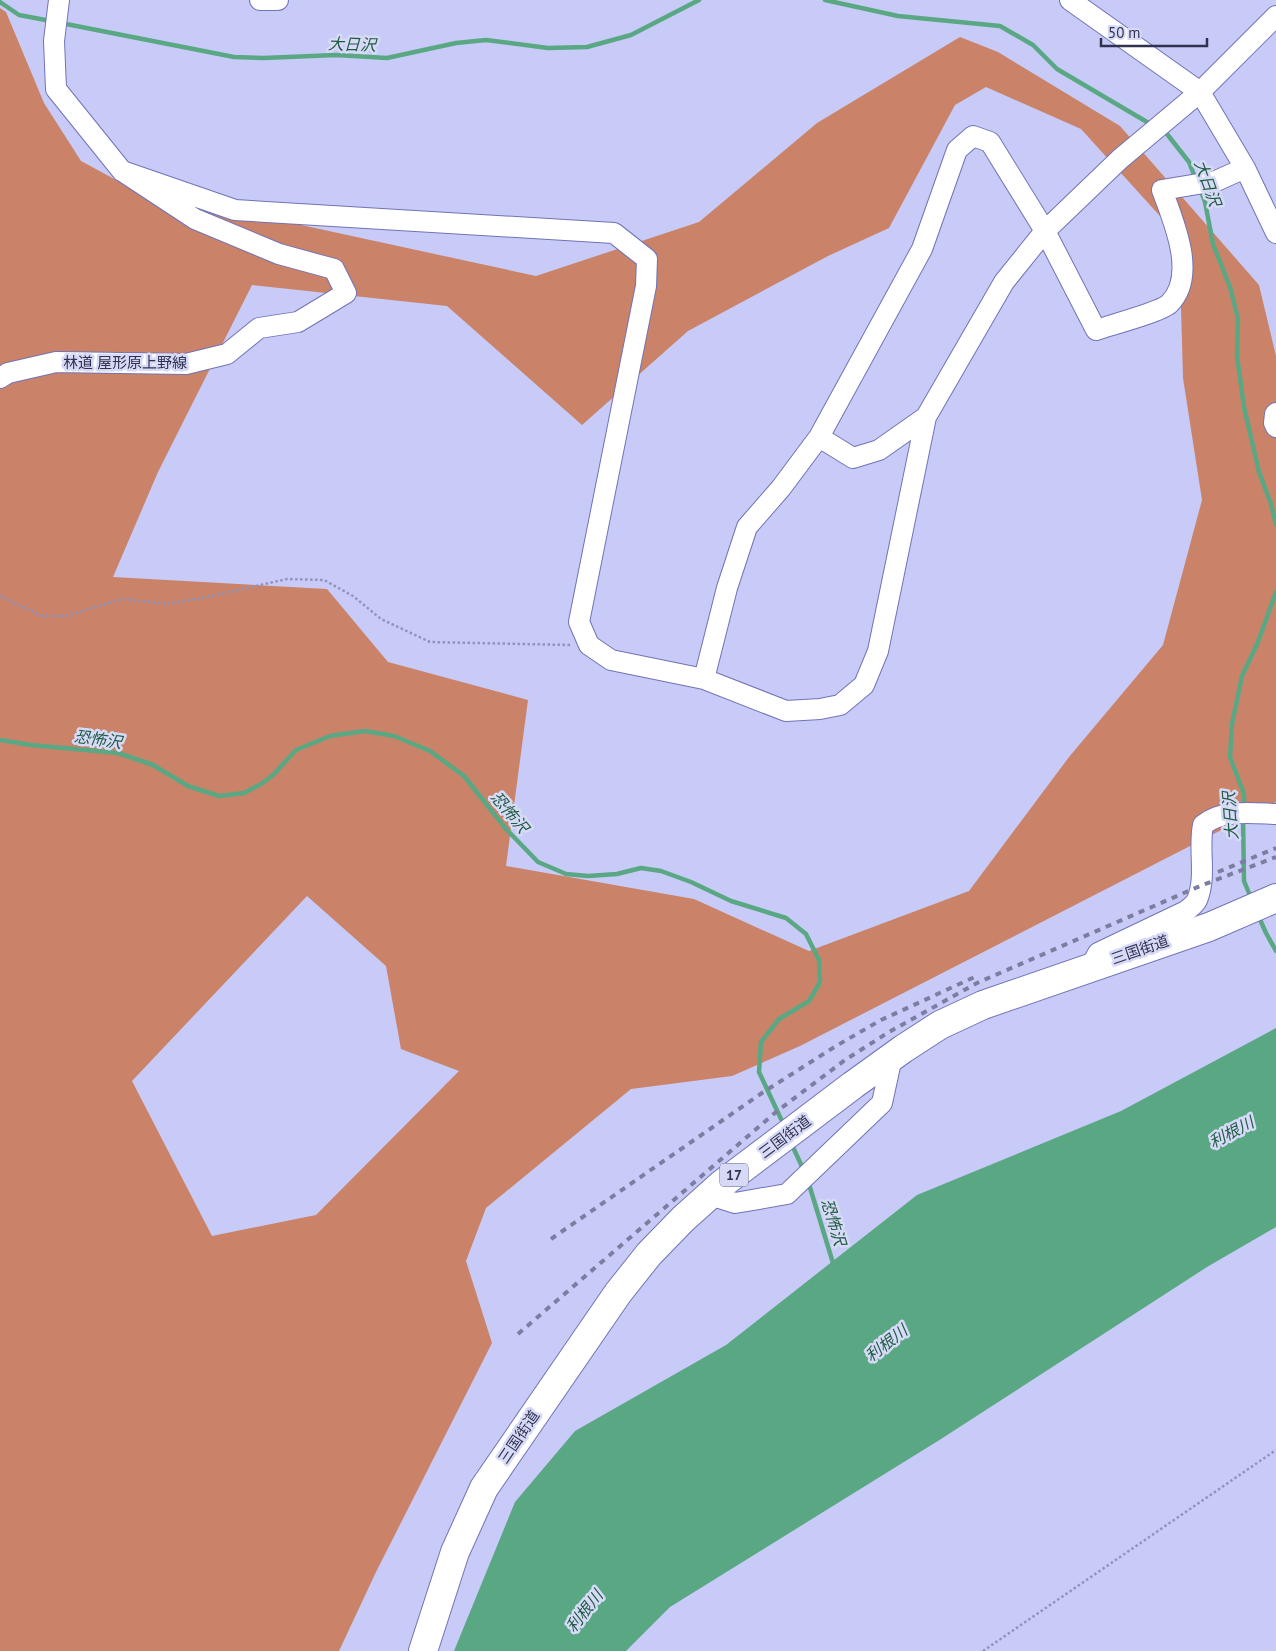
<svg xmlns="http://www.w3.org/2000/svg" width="1276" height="1651" viewBox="0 0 1276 1651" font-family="'PT Sans','Noto Sans JP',sans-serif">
<rect width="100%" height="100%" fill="#c8cbf7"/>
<path fill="#ca8368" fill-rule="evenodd" d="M 0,8 L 6,12 L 44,103 L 81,161 L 131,188 L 536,276 L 699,222 L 817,123 L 960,37 L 998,52 L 1120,126 L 1259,285 L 1276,356 L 1276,802 L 800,1046 L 732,1076 L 631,1089 L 486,1208 L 466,1261 L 492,1343 L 376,1572 L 339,1651 L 0,1651 ZM 986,87 L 1081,129 L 1179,237 L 1183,378 L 1202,500 L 1163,645 L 1069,757 L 969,891 L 809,951 L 694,899 L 506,866 L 528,700 L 388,662 L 327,589 L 113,577 L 158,472 L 252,285 L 447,306 L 582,425 L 688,331 L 828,256 L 889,228 L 955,105 ZM 307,896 L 386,966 L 401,1049 L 459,1071 L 316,1215 L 212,1236 L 132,1081 Z"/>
<path fill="#59a883" d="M 1276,1028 L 1276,1227 L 1207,1267 L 941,1439 L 670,1607 L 626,1651 L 454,1651 L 515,1502 L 575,1431 L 726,1345 L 917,1195 L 1121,1111 Z"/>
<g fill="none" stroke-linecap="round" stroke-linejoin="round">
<path stroke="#59a883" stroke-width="4.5" d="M 825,0 L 898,16 L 1000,26 L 1033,45 L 1057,69 L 1152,125
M 0,2 L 19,15 L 51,21
M 61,23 L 234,57 L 264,58 L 336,55 L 387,58 L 456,43 L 486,40 L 548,48 L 587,47 L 631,35 L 699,0
M 1163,131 L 1167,134 L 1189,162 L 1196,180
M 1200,189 L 1205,202 L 1213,244 L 1230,287 L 1238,319 L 1237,356 L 1244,407 L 1259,472 L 1271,504 L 1276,524
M 0,740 L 31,745 L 118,753 L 153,765 L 188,786 L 219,796 L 244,793 L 261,784 L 273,775 L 296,750 L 330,736 L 365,731 L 394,736 L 430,751 L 464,776 L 506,829 L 538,862 L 566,874 L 588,876 L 617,874 L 641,868 L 661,871 L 691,882 L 731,901 L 786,918 L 806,934 L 819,960 L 820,982 L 809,1001 L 779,1019 L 761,1042 L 759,1072 L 781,1119
M 1244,807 L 1244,794 L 1230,757 L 1232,724 L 1242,676 L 1258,642 L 1276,592
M 1243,817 L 1244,881 L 1251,898
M 1258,915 L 1266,933 L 1276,951
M 792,1145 L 804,1171
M 808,1181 L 833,1263 L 837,1264"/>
<g stroke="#7173b6" stroke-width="22">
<path id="minor" d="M 260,0 L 278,0
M 1070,0 L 1200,92 L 1276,16
M 122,171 L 235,210 L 614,233 L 647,259 L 646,286 L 579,622 L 589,645 L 611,660 L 704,679 L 786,711 L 820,709 L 840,705 L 864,685 L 878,651 L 926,417 L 1004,282 L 1045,231 L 1120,159 L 1200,92 L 1245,168 L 1276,233
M 0,378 L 8,373 L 56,362 L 186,364 L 227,354 L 259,328 L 298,322 L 346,293 L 334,269 L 279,254 L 195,219 L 122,171 L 56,89 L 54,41 L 59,0
M 1276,413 L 1275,414 L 1274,423 L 1276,427
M 819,437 L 853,458 L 879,450 L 926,417
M 704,679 L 727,588 L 747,527 L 781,488 L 819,437 L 922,249 L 957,150 L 973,136 L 990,142 L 1045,231 L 1096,330 C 1111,325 1160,312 1169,304 C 1198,276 1173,220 1162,190 L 1216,181 L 1245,168
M 1093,962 L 1098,953 L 1186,911 C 1190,908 1195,904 1197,900 C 1207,877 1198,849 1203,825 C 1222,809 1252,813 1276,814
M 710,1195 L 735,1203 L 787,1194 L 882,1103 L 892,1057"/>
</g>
<g stroke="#7173b6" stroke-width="30">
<path id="highway" d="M 423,1651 L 455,1552 L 484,1488 L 618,1293 L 649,1254 L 683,1219 L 722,1184 L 853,1085 L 903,1049 L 940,1025 L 983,1005 L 1209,927 L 1276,898"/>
</g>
<path stroke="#9193ba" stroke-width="2.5" stroke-dasharray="2.5 2.5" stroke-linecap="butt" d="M 0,596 L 42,616 L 66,616 L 122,599 L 167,604 L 202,598 L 287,579 L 324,580 L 353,596 L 381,619 L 430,642 L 570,645
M 983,1651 L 1276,1450"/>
<use href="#minor" stroke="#fff" stroke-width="20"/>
<use href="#highway" stroke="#fff" stroke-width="28"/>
<path stroke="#7b7da1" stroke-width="4" stroke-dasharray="6 6" stroke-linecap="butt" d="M 1218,872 L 1276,848
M 551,1239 L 762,1093 L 836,1046 L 881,1020 L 979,975
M 518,1334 L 776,1112 L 845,1060 L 889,1032 L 977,983 L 1200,886 L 1276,857"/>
</g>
<g text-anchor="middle" stroke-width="5" stroke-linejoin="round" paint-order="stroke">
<rect fill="#d7daf7" stroke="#636481" stroke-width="1" x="720" y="1163.5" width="28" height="23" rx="4"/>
<g font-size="14" font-weight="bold" fill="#31324f">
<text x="734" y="1180">17</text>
</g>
<g font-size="15" fill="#31324f" stroke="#d7daf7">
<text x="125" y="368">林道 屋形原上野線</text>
<text transform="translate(1140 950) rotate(-19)" y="5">三国街道</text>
<text transform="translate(785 1137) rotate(-37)" y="5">三国街道</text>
<text transform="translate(519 1437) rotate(-56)" y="5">三国街道</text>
</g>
<g font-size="16" font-style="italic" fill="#1f5b41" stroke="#d7daf7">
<text transform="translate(352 44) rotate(2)" y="6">大日沢</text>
<text transform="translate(1208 183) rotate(70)" y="6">大日沢</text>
<text transform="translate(98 739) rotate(8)" y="6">恐怖沢</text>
<text transform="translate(510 812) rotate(50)" y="6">恐怖沢</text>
<text transform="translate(1230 816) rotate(-94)" y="6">大日沢</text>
<text transform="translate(1231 1132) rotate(-28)" y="6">利根川</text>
<text transform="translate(834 1222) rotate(73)" y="6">恐怖沢</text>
<text transform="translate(886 1343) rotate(-38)" y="6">利根川</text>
<text transform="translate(584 1611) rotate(-52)" y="6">利根川</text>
</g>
</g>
<path d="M1101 38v8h106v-8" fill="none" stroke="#31324f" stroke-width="2.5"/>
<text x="1108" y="38" font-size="15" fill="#31324f" stroke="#d7daf7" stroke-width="4" paint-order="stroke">50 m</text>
</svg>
